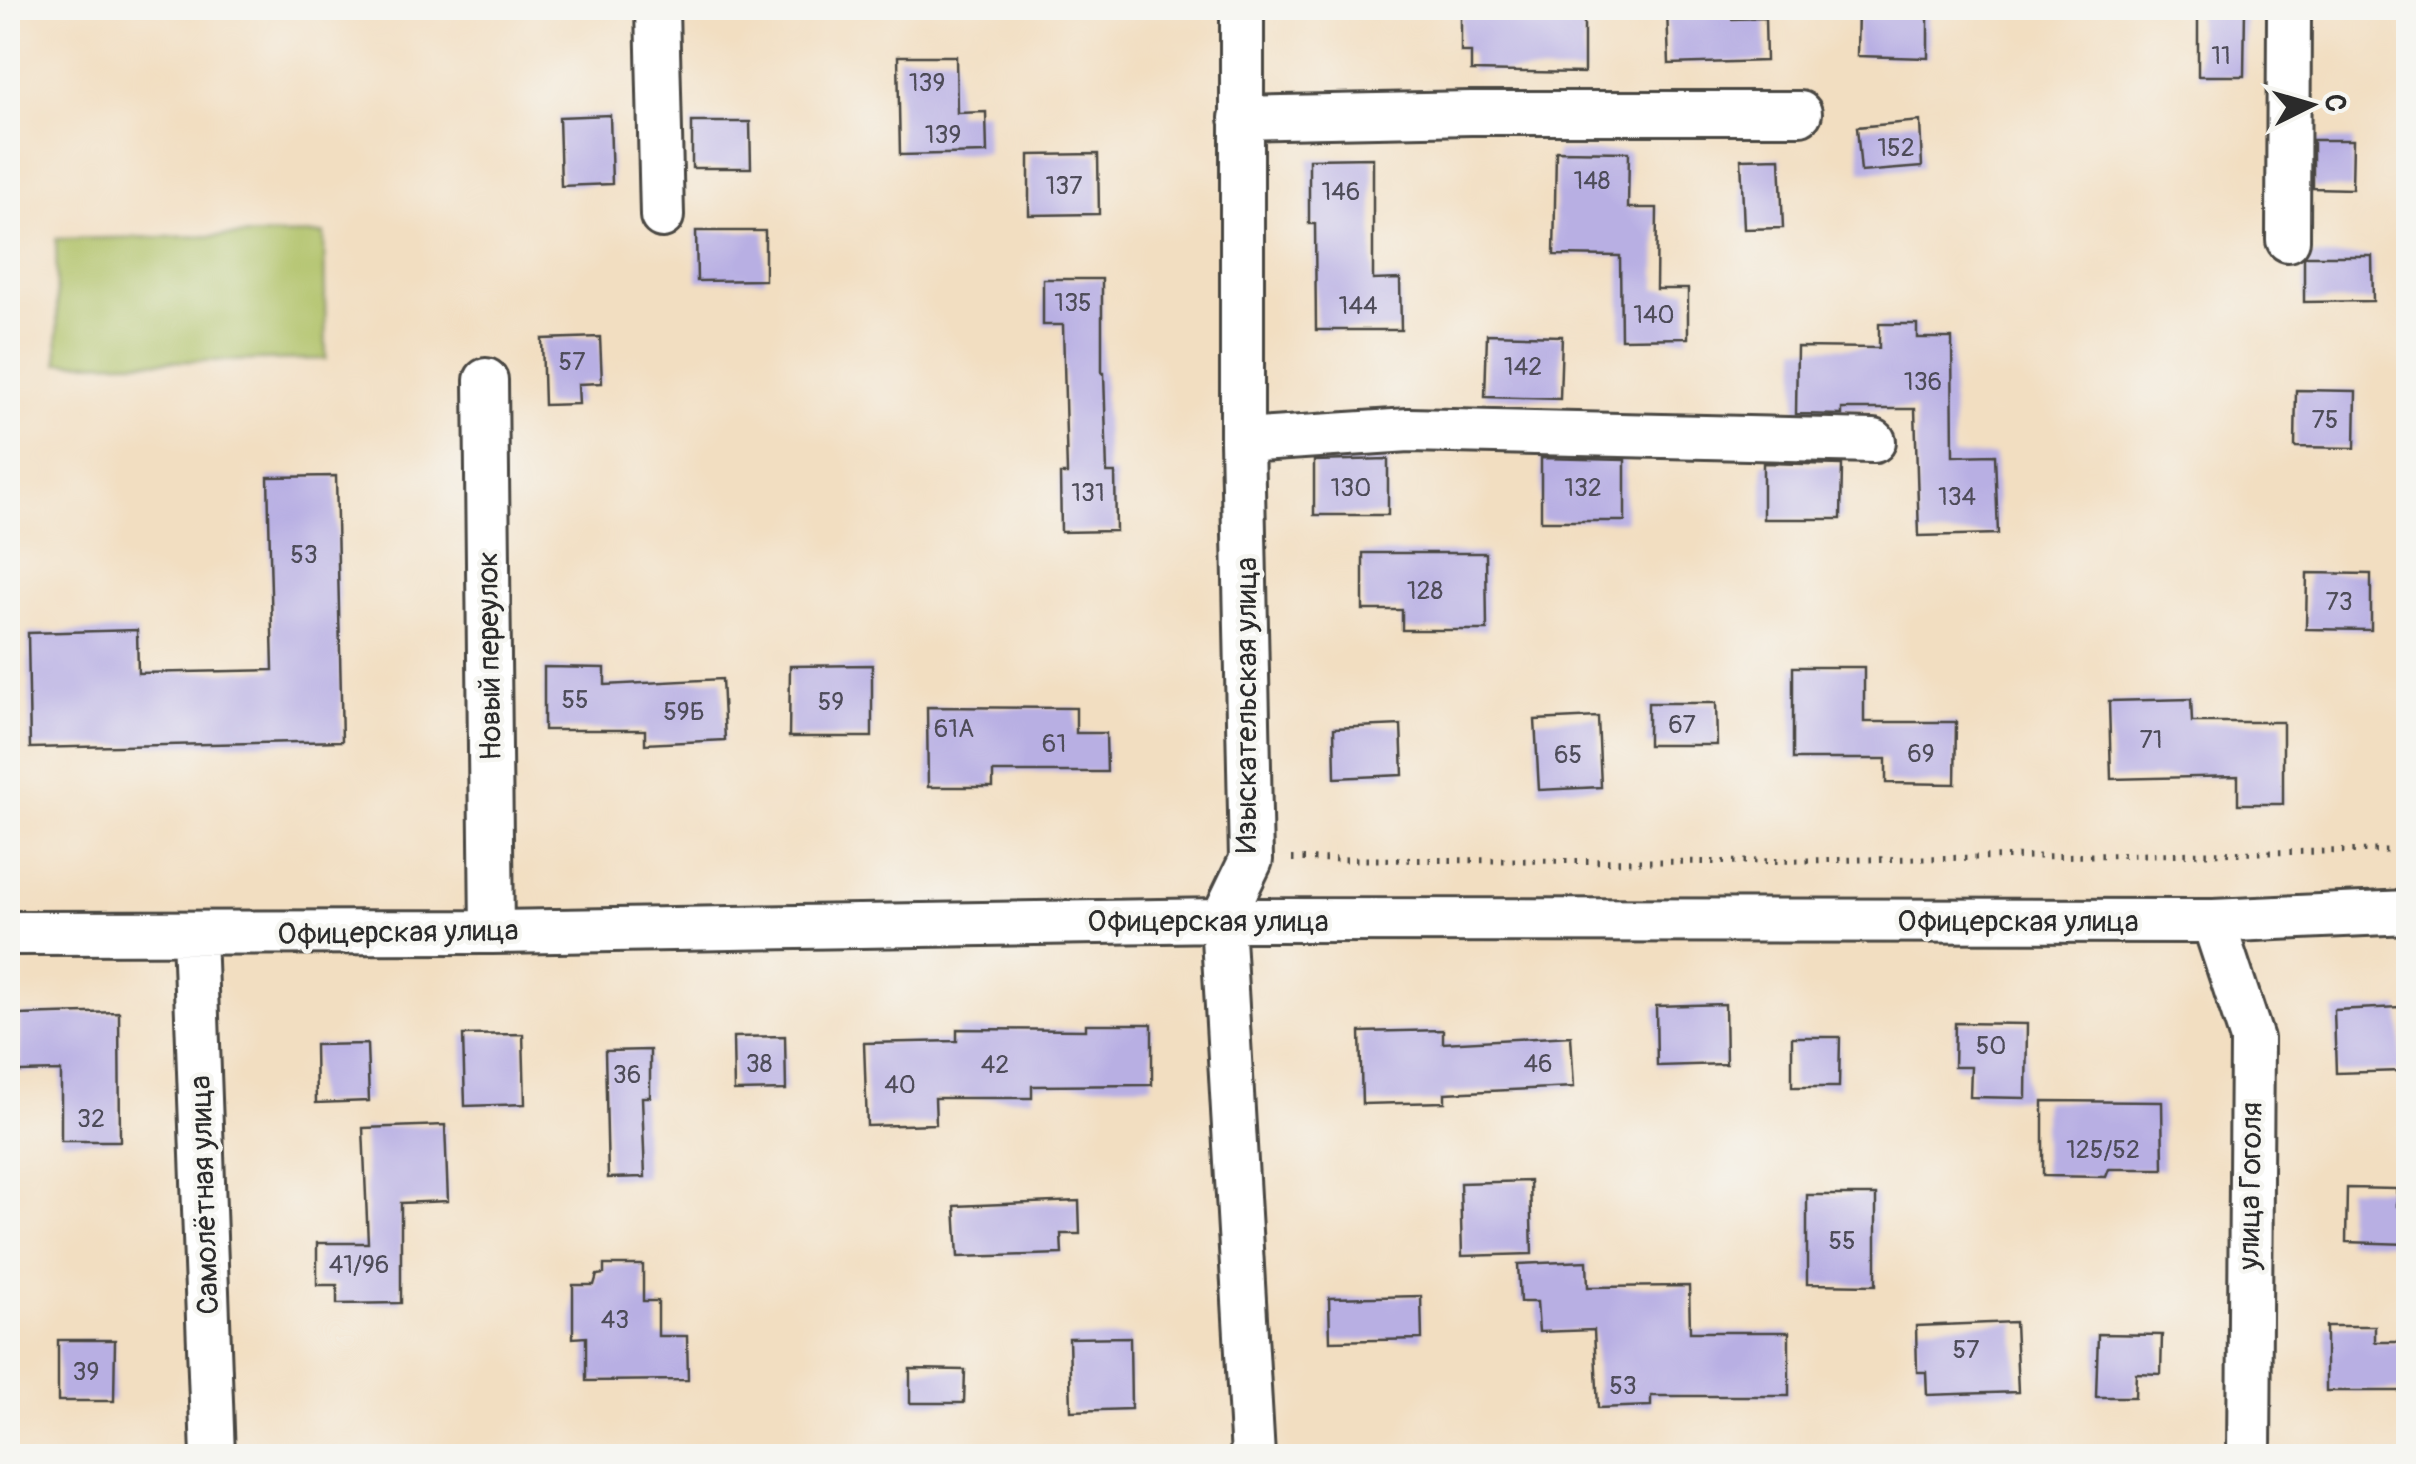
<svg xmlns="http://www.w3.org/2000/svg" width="2416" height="1464" viewBox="0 0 2416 1464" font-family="Pangolin,sans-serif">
<rect width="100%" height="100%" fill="#f6f6f2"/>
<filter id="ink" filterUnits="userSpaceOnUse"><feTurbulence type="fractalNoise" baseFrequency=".01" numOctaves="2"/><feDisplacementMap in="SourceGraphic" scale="20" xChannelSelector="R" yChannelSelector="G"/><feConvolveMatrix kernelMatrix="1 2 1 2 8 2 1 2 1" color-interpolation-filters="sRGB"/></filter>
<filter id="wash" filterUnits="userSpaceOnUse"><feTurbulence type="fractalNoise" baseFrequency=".0048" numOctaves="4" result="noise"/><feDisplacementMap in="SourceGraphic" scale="40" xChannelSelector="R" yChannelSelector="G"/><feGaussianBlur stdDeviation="2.25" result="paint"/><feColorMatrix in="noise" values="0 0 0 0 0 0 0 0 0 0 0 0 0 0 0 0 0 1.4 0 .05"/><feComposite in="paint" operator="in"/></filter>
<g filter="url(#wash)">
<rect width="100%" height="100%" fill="#f2dec1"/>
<path fill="#aec064" stroke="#6c7648" stroke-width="2.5" d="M 324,234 L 326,359 L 58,363 L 56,239 Z"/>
<g id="blocks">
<path fill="#b8afe3" d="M 1472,8 L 1584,8 L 1584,73 L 1471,71 L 1471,52 L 1461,52 L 1461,16 L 1472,16 Z
M 1703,8 L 1732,8 L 1732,19 L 1765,18 L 1766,61 L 1669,64 L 1667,9 Z
M 1858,8 L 1928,8 L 1928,58 L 1857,56 Z
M 2198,8 L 2245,8 L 2244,76 L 2198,76 Z
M 898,56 L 956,56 L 957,113 L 986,112 L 987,153 L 900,155 Z
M 610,115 L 612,184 L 561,186 L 559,117 Z
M 1920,121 L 1922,167 L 1861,172 L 1857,127 Z
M 692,122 L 750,122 L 751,168 L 692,168 Z
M 2313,140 L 2353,140 L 2352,189 L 2313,188 Z
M 1556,151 L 1629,152 L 1628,208 L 1657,208 L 1656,289 L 1688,289 L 1688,338 L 1621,339 L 1620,256 L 1554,255 Z
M 1098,154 L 1099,214 L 1029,215 L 1029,155 Z
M 1373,158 L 1373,280 L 1400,279 L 1401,330 L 1316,330 L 1315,224 L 1309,224 L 1309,159 Z
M 1780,158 L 1783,228 L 1744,229 L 1741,159 Z
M 696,231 L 765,231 L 765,280 L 697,281 Z
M 2307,256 L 2372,256 L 2373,301 L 2304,302 L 2304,258 Z
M 1043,279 L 1102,279 L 1102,373 L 1104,373 L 1107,473 L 1115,473 L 1116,531 L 1061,532 L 1060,474 L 1067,474 L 1063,325 L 1043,325 Z
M 1879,324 L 1917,324 L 1917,338 L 1952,338 L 1953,456 L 1995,455 L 1998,534 L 1919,536 L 1915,409 L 1842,409 L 1842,415 L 1796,414 L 1797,347 L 1879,348 Z
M 1487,334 L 1562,336 L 1560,399 L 1485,397 Z
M 600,337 L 602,383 L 578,384 L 579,404 L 544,405 L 542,339 Z
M 2296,390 L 2356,391 L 2355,448 L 2295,447 Z
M 1541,458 L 1625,460 L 1625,521 L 1541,521 Z
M 1388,459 L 1388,515 L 1314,515 L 1314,461 Z
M 1763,463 L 1842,465 L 1841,519 L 1763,519 Z
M 336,476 L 342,741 L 30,748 L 28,633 L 137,630 L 138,673 L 273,670 L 268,477 Z
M 1363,553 L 1486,553 L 1487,630 L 1402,630 L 1402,610 L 1363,610 Z
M 2307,573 L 2371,574 L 2371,630 L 2306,629 Z
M 872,665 L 872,737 L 789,737 L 790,666 Z
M 544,667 L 605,668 L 605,685 L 722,679 L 725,740 L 645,744 L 645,730 L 544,730 Z
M 1793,667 L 1864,667 L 1864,722 L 1956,722 L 1955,784 L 1886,783 L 1886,759 L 1793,759 Z
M 2191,699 L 2192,722 L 2283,722 L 2283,804 L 2238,804 L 2238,776 L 2111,779 L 2109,701 Z
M 1648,703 L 1716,703 L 1717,745 L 1648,745 Z
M 927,707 L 1076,708 L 1076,733 L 1106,733 L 1107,772 L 993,772 L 993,787 L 928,787 Z
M 1598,717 L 1601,787 L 1539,790 L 1535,720 Z
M 1401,725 L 1403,775 L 1335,778 L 1334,728 Z
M 1725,1004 L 1726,1064 L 1657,1066 L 1656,1006 Z
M 2400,1007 L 2402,1071 L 2336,1073 L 2334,1010 Z
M 119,1012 L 120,1141 L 61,1141 L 61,1071 L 20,1072 L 19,1015 Z
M 1955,1023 L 2027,1024 L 2026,1098 L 1970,1097 L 1971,1067 L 1954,1067 Z
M 1086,1024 L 1152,1024 L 1152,1085 L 1032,1086 L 1032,1098 L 935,1098 L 936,1124 L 867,1126 L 864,1043 L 957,1041 L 957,1029 L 1086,1030 Z
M 1443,1030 L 1443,1043 L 1571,1036 L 1574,1087 L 1445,1093 L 1445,1102 L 1362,1104 L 1360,1032 Z
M 523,1034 L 525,1104 L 465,1106 L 463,1035 Z
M 785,1036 L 786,1090 L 734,1091 L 733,1037 Z
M 1792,1037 L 1840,1037 L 1839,1087 L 1792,1087 Z
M 367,1044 L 369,1101 L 316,1103 L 315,1045 Z
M 650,1050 L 650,1097 L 642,1097 L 645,1177 L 608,1178 L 605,1051 Z
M 2043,1101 L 2162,1102 L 2163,1169 L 2109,1169 L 2106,1177 L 2043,1176 Z
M 445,1125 L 448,1201 L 401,1203 L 401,1303 L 337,1304 L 337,1285 L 317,1285 L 317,1243 L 368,1243 L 363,1128 Z
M 1530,1181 L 1532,1254 L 1462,1256 L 1460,1183 Z
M 2347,1188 L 2397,1189 L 2397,1206 L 2408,1206 L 2408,1244 L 2346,1242 Z
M 1807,1195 L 1876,1195 L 1876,1285 L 1807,1284 Z
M 1079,1201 L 1080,1234 L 1061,1234 L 1062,1254 L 958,1257 L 955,1206 Z
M 1587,1261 L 1588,1287 L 1689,1286 L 1690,1332 L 1789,1332 L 1789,1396 L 1651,1396 L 1651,1406 L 1598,1408 L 1594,1330 L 1539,1332 L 1537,1302 L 1520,1302 L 1518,1264 Z
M 604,1265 L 643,1265 L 643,1301 L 658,1301 L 658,1336 L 687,1336 L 688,1380 L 586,1381 L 586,1337 L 573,1338 L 573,1285 L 594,1285 L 597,1275 L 604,1274 Z
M 1421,1296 L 1422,1339 L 1330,1341 L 1329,1298 Z
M 2015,1322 L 2018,1392 L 1927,1395 L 1926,1372 L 1917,1372 L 1916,1326 Z
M 2326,1326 L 2375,1326 L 2375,1342 L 2408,1342 L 2408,1391 L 2326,1391 Z
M 2098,1334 L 2162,1335 L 2161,1374 L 2136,1373 L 2135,1397 L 2096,1397 Z
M 1130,1337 L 1131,1409 L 1071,1411 L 1069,1338 Z
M 58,1340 L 115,1340 L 114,1401 L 58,1401 Z
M 910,1369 L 965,1370 L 964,1403 L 910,1403 Z"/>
</g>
</g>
<g filter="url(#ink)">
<use href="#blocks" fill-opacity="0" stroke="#494642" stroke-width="2.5"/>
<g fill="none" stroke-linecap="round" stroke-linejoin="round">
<g stroke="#494642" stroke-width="48">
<path id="minor" d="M 657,8 L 662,216
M 1242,8 L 1242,441 L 1251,860 L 1222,920 L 1253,1456
M 1241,118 L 1471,113 L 1800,113
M 2288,240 L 2289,8
M 486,380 L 492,932
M 1242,441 L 1409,430 L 1874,441
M 2213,921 L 2252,1039 L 2249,1456
M 8,933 L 492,932 L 1222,920 L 2213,921 L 2408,912
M 194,934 L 213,1456"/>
</g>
<path stroke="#494642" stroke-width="6" stroke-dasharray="2.5 8" stroke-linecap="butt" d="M 1292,859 L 1719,862 L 2408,850"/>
<use href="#minor" stroke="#fff" stroke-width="42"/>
</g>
</g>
<g text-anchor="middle" stroke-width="9" stroke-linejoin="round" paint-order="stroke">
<g font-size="25" fill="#4e4c59">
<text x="2221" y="64">11</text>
<text x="927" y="91">139</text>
<text x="943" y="143">139</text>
<text x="1896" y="156">152</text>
<text x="1592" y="189">148</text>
<text x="1064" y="194">137</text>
<text x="1341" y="200">146</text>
<text x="1073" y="311">135</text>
<text x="1358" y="314">144</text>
<text x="1654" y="323">140</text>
<text x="572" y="370">57</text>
<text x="1523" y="375">142</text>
<text x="1923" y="390">136</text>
<text x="2325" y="428">75</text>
<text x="1351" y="496">130</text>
<text x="1583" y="496">132</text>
<text x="1088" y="501">131</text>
<text x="1957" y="505">134</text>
<text x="304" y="563">53</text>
<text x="1425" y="599">128</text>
<text x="2339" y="610">73</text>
<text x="575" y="708">55</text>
<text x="831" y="710">59</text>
<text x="684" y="720">59Б</text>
<text x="1682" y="733">67</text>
<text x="954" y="737">61А</text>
<text x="2151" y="748">71</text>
<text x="1054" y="752">61</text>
<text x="1921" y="762">69</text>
<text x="1568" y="763">65</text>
<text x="1991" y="1054">50</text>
<text x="759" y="1072">38</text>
<text x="1538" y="1072">46</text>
<text x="995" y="1073">42</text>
<text x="627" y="1083">36</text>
<text x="900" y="1093">40</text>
<text x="91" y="1127">32</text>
<text x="2103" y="1158">125/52</text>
<text x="1842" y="1249">55</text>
<text x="359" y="1273">41/96</text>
<text x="615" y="1328">43</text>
<text x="1966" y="1358">57</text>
<text x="86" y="1380">39</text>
<text x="1623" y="1394">53</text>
</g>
<g font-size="30" fill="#2b2b2b" stroke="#f6f6f2">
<text transform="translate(489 656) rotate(-91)" y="10">Новый переулок</text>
<text transform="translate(1246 705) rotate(-90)" y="10">Изыскательская улица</text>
<text x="1208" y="931">Офицерская улица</text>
<text x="2018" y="931">Офицерская улица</text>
<text transform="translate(398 932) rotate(-1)" y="10">Офицерская улица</text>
<text transform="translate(2250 1186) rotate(-89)" y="10">улица Гоголя</text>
<text transform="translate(204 1195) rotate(-92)" y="10">Самолётная улица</text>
</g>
</g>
<rect width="2416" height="1464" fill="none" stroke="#f6f6f2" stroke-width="40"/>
<g transform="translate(2311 105) rotate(85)" stroke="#f6f6f2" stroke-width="8" paint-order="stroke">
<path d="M0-8L18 38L0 25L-18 38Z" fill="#2b2b2b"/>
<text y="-15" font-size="28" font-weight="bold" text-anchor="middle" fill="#2b2b2b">С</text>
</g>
</svg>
